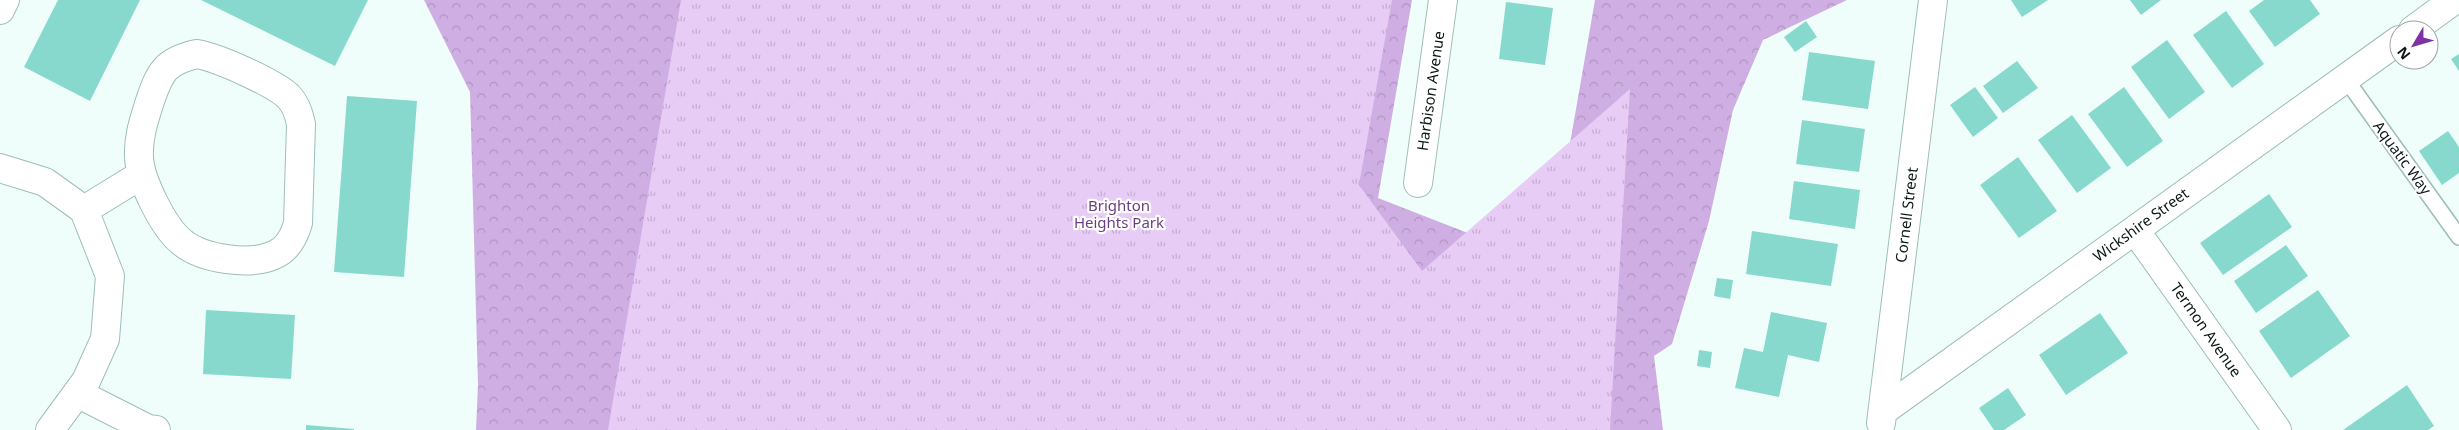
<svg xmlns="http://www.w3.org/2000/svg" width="2459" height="430" viewBox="0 0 2459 430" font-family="'Noto Sans',sans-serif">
<defs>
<pattern id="forest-crowns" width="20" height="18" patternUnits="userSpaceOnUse" patternTransform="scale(1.25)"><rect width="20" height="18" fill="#cfaee3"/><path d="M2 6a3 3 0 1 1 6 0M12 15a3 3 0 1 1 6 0" fill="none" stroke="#b195c2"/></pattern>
<pattern id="park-tufts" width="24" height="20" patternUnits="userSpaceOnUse" patternTransform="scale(1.25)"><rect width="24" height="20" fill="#e7ccf6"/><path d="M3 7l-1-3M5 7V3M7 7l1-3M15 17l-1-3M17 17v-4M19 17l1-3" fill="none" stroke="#c5aed2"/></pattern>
</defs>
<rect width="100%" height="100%" fill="#f0fefb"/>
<path fill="url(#forest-crowns)" d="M 424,0 L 1103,0 L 878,430 L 476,430 L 478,385 L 470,92 Z
M 1249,0 L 1412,0 L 1378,198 L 1478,237 L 1568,155 L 1595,0 L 1847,0 L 1763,40 L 1733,110 L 1709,221 L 1672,344 L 1654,356 L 1663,430 L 1144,430 Z"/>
<path fill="url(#park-tufts)" d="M 681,0 L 1392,0 L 1359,185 L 1422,271 L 1630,89 L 1610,430 L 608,430 Z"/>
<path fill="#88d9cd" d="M 58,0 L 140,0 L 90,101 L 24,67 Z
M 201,0 L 368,0 L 335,66 Z
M 2011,0 L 2048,0 L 2022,17 Z
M 2130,0 L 2161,0 L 2141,15 Z
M 2264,0 L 2310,0 L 2320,14 L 2275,47 L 2249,11 Z
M 1506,2 L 1553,8 L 1545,65 L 1499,59 Z
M 2226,11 L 2264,64 L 2232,88 L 2193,35 Z
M 1806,21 L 1817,37 L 1795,52 L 1784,37 Z
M 2167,40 L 2205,92 L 2169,119 L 2131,67 Z
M 1809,52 L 1875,61 L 1868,109 L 1802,100 Z
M 2459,54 L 2459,71 L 2451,59 Z
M 2017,61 L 2038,88 L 2003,113 L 1983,86 Z
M 1975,87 L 1998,118 L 1973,137 L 1950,105 Z
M 2124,87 L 2163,141 L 2127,167 L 2088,114 Z
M 347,96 L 417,101 L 404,277 L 334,272 Z
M 2072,115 L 2111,168 L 2077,193 L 2038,140 Z
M 1802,120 L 1865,129 L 1859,172 L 1796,164 Z
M 2448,131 L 2459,147 L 2459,173 L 2442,185 L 2419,151 Z
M 2018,157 L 2057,211 L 2019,238 L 1980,185 Z
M 1794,181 L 1860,190 L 1855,229 L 1789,219 Z
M 2269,194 L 2292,227 L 2223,275 L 2200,243 Z
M 1752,231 L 1838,244 L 1831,286 L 1746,274 Z
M 2286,245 L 2308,276 L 2256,313 L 2234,281 Z
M 1717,278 L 1733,280 L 1730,299 L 1714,296 Z
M 2318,290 L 2350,336 L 2291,378 L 2259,331 Z
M 206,310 L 295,315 L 291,379 L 203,374 Z
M 1771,312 L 1827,323 L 1819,362 L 1788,355 L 1779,397 L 1735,388 L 1744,348 L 1763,352 Z
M 2100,313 L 2128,353 L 2066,395 L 2039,355 Z
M 1699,350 L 1712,352 L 1710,368 L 1697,366 Z
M 2407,385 L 2434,426 L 2428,430 L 2343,430 Z
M 2008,388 L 2026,415 L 2004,430 L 1994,430 L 1979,408 Z
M 306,425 L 354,429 L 354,430 L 306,430 Z"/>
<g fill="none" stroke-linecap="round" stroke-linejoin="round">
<g stroke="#9dbeb8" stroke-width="18">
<path id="lane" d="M 2345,78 L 2459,237"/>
</g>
<g stroke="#9dbeb8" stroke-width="30">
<path id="street" d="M 0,10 L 5,0
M 2413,30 L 2454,0
M 197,54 C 219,58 272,82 288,96 C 296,104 299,114 301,124 L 298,223 C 294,237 288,249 274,255 C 250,266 203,259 183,243 C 164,229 140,180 139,157 C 138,137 144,120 150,101 C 160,72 165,61 197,54 Z
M 0,168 L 45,182 L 84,210 L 110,276 L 105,339 L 86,381 L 50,430
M 1418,183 L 1443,0
M 84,210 L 141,175
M 2135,230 L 2277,430
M 77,393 L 148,429 L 156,430
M 1883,411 L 2399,40
M 1881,423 L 1933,0"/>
</g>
<use href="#lane" stroke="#fff" stroke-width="15"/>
<use href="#street" stroke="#fff" stroke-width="28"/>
</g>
<g text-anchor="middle" stroke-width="4.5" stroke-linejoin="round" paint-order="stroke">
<g font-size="15" fill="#0c1816" stroke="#fff">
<text transform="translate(1431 91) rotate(-82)" y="5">Harbison Avenue</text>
<text transform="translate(2402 158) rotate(54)" y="5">Aquatic Way</text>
<text transform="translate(1907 215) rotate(-83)" y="5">Cornell Street</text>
<text transform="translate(2141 225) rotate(-36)" y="5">Wickshire Street</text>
<text transform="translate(2206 330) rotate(55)" y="5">Termon Avenue</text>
</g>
<g font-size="15" fill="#6a3f80" stroke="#fff">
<text x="1119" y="211">Brighton<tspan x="1119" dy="17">Heights Park</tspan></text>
</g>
</g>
<g transform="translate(2414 45) rotate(232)"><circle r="24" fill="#ffffff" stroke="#9ea3a2"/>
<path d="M0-4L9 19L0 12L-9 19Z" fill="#7f32a3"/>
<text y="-8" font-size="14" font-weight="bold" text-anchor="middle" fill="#0c1816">N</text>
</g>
</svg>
